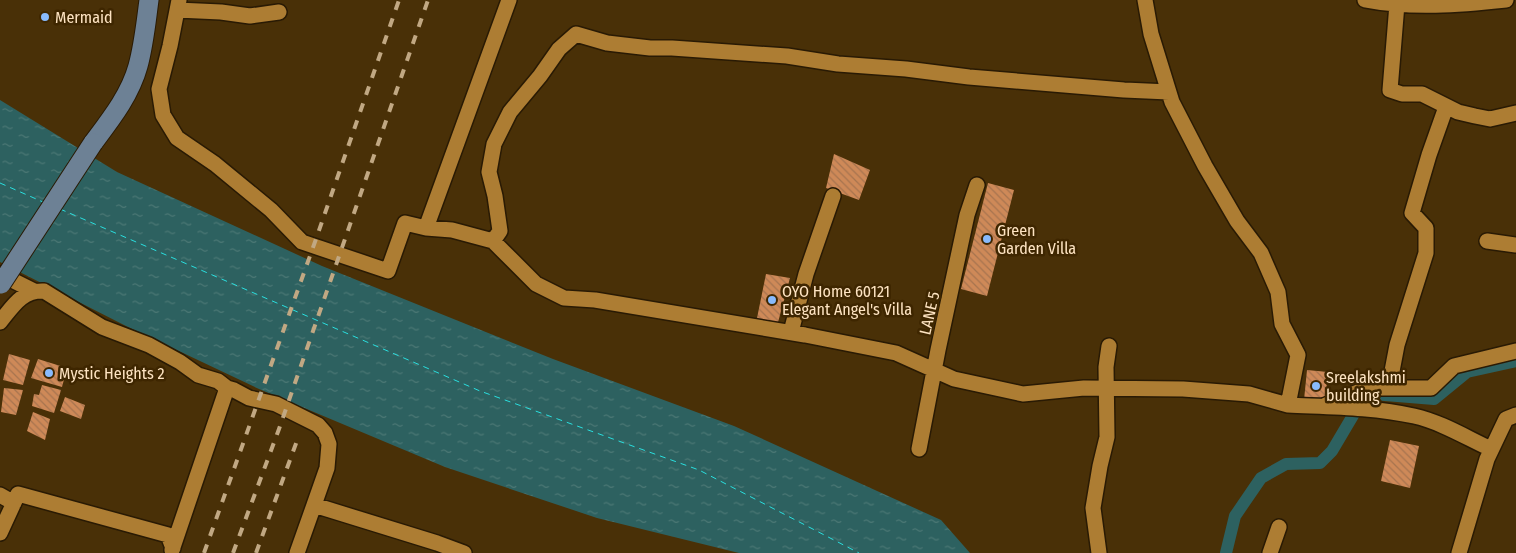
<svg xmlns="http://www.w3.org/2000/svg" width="1516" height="553" viewBox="0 0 1516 553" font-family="'Fira Sans Condensed',sans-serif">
<defs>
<pattern id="water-ripples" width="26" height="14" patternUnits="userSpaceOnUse" patternTransform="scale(1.25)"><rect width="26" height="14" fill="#2d6160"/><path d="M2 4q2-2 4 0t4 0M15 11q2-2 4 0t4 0" fill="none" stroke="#4c7875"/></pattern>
<pattern id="building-back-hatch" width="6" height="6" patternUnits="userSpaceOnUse" patternTransform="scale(1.25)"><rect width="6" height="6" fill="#ce8958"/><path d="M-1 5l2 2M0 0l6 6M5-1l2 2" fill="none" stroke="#a7744f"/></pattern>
</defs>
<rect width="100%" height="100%" fill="#493007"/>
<path fill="url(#water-ripples)" d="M 0,100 L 117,172 L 322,266 L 553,359 L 734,426 L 941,520 L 970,553 L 739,553 L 597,518 L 445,467 L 259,389 L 126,326 L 0,262 Z"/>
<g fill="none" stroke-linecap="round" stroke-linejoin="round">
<path stroke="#2d6160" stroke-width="12" d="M 1226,553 L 1235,516 L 1261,478 L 1286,464 L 1320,463 L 1332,451 L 1361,402 L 1373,394 L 1434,399 L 1467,372 L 1516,361"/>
<path stroke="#2adfdf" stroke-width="1" stroke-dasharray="6 5" stroke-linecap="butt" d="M 0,183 L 43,202
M 60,209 L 480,391 L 699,470 L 859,553"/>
</g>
<path fill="url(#building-back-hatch)" d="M 834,154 L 870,170 L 859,200 L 826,188 Z
M 988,183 L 1014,190 L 987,296 L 961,289 Z
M 766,274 L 790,278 L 777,326 L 756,323 Z
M 9,354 L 30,360 L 23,385 L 3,380 Z
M 38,359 L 67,368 L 62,387 L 31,378 Z
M 1307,370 L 1328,372 L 1325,402 L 1304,400 Z
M 42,385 L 61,390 L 54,413 L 32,406 L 34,394 L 39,395 Z
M 4,388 L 23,390 L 16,415 L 1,412 Z
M 65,397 L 85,405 L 81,419 L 60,411 Z
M 33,412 L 50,419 L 45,440 L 27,431 Z
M 1390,440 L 1419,446 L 1410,488 L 1381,481 Z"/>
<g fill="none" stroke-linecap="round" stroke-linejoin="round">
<g stroke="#291a04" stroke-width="18">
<path id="minor" d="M 179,0 L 170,46 L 159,89 L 163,115 L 177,138 L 215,164 L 271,210 L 302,242 L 388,271 L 405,223 L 426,228 L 452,230 L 493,241 L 536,284 L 564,298 L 595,300 L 805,335 L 896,353 L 954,379 L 1023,394 L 1084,388 L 1183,389 L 1249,394 L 1288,405
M 1145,0 L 1151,34 L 1172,102 L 1205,166 L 1237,221 L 1261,253 L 1278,292 L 1282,324 L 1298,355 L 1288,405 C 1330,407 1373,407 1414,416 C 1441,422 1467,438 1491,449
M 1365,0 C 1411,9 1460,5 1506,0
M 1397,4 L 1390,90 L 1402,94 L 1422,94 L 1458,112 L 1475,116 L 1490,119 L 1516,113
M 177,10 L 221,12 L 250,16 L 279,12
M 426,228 L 509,0
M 493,241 L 500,231 L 495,196 L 489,172 L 494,144 L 510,112 L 540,76 L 559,49 L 576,34 L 607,43 L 650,48 L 672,48 L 787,56 L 838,64 L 906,69 L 969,77 L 1124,90 L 1169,92
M 1487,241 L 1516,245
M 0,274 L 34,291
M 0,322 C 13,306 22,290 44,291 L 102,327 L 149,345 L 180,362 L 198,375 L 218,381 L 227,388 L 234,390 L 249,398 L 276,404 L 318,425 L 325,433 L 329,444 L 327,468 L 314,505
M 791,332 L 806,274 L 833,196
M 1389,387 L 1397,345 L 1426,253 L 1426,228 L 1412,213 L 1429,155 L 1446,107
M 1326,405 L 1368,388 L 1431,388 L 1454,366 L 1516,351
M 919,449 L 938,350 L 967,215 L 977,185
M 0,495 L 14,503
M 0,533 L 18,494 L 168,535 L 173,548
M 172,550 L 227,388
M 297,553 L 314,505 L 437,543 L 464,553
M 1099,553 L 1093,508 L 1100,466 L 1107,437 L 1106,367 L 1109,346
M 1270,553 L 1279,527
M 1459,553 L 1487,459 L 1506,419 L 1516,415"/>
</g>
<g stroke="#291a04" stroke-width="21">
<path id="major" d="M 93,143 C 111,119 130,95 138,66 C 144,44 146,22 149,0"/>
</g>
<use href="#minor" stroke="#ad7d33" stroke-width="15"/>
<use href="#major" stroke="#6d8195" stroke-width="19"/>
<path stroke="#c1a883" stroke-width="4" stroke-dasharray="9 9" stroke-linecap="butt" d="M 204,553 L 316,239 L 399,0
M 233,553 L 279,429 L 428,0
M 256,553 L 298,438"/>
<g stroke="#291a04" stroke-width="21" stroke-linecap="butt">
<path id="major-bridge" d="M 1,284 L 93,143"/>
</g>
<use href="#major-bridge" stroke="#6d8195" stroke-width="19"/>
</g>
<g fill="#88bafc" stroke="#3e2600" stroke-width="2">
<circle cx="45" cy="17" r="5"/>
<circle cx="987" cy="239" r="5"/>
<circle cx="772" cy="300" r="5"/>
<circle cx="49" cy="373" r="5"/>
<circle cx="1316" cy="386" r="5"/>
</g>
<g text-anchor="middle" stroke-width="5" stroke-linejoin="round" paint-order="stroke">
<g font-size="16" fill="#fee4c2" stroke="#3e2600" text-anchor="start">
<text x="55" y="23">Mermaid</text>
<text x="997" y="236">Green<tspan x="997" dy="18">Garden Villa</tspan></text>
<text x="782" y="297">OYO Home 60121<tspan x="782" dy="18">Elegant Angel's Villa</tspan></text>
<text x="59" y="379">Mystic Heights 2</text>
<text x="1326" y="383">Sreelakshmi<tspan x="1326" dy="18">building</tspan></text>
</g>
<g font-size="16" fill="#fee4c2" stroke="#3e2600">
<text transform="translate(929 313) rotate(-77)" y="6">LANE 5</text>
</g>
</g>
</svg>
